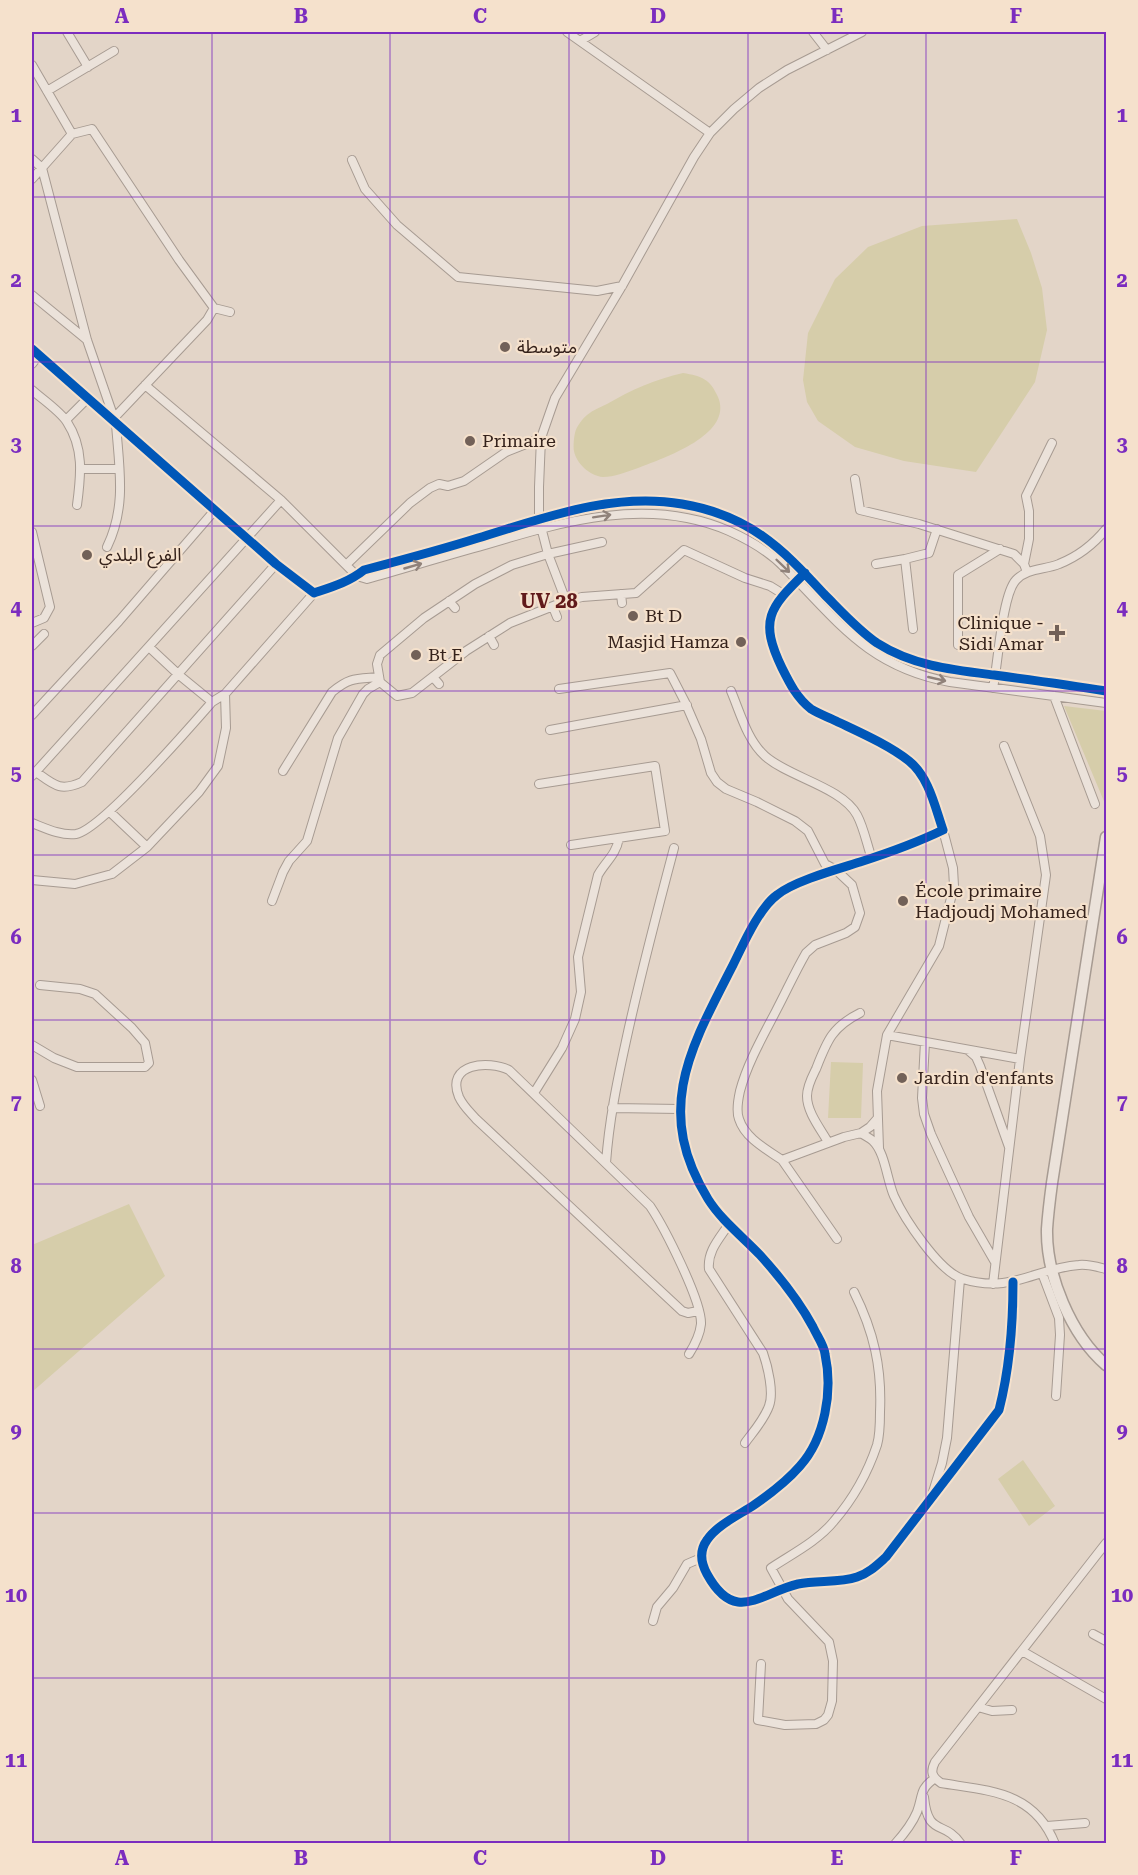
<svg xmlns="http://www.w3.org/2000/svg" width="1138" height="1875" viewBox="0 0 1138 1875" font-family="'Roboto Serif','Noto Sans Arabic',serif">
<rect width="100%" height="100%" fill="#e3d5c8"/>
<path fill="#d6cdaa" d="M 1017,219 L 1031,253 L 1042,288 L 1047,330 L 1035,382 L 976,472 L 904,461 L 855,447 L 818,421 L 807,402 L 803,380 L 808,333 L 835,279 L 868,247 L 922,226 Z
M 683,373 C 702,376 710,379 718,397 C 734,435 663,458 638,468 C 627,472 614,477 603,477 C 590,476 576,463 574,451 C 573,447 574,437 575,433 C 576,427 583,418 587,415 C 593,410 601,407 607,404 C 631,390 656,379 683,373 Z
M 1064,706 L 1106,711 L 1106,806 Z
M 831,1062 L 863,1063 L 861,1118 L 828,1118 Z
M 129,1204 L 165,1276 L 32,1392 L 32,1245 Z
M 1023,1460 L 1055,1506 L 1029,1526 L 998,1479 Z"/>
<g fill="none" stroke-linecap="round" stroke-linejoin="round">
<g stroke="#a79b92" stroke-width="10">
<path id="minor" d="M 67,32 L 88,67
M 567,32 L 710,133
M 813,32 L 827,50
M 580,41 L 595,32
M 32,65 L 72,134 L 92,129 L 179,260 L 214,308 L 207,320 L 114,418
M 47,91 L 114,51
M 32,159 L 42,168 L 87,340 L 115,421
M 352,160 L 365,189 L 397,225 L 458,277 L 597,291 L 622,286
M 32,179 L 72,134
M 32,295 L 87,340
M 214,308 L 230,312
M 32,349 L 276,564 L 314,593 C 332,587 349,582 364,570 C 402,560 440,550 478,538 C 544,518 612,492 682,504 C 748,515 781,547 824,594 C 841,611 858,630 877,643 C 913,666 953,670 994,675 C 1032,680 1069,685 1106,691
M 32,364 L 39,355
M 145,385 L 281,500 L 357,576 L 367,579 C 406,568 445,556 485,545 C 564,521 649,496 729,531 C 749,540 770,552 785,568 C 839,623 869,667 950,682 L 1106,703
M 32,390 C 42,399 60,411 67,422 C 84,448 81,475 77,505
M 66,420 L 87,399
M 82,469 L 119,469
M 855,479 L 860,510 L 919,524 L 1014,554 L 1024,564 L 1027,572
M 32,532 L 50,607 L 44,618 L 32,623
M 602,542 L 548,554 L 566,601 L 510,623 L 466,651 L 412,693 L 397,696 L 380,682 L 377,664 L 380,655 L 424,618 L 475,584 L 512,565 L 548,554 L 539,519 L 539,487 L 541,438 L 549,415 L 555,398 L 622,286 L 694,157 L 710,133 L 734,109 L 759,88 L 787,70 L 862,32
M 107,547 C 127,506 119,467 116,424
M 876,564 L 905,559
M 1024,564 L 1029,539 L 1029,511 L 1026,496 L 1052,443
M 346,565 L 410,503 L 430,488 L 439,484 L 448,486 L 464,481 L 506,452 L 541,438
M 805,573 C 769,608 759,620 782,668 C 790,684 797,698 811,709 C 819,714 828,717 836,721 C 859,732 889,745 909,761 C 929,777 935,807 943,830 C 916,843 888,853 860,862 C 838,869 794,881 777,895 C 759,908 743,945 733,965 C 691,1047 653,1110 708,1199 C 721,1220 743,1237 760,1255 C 780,1277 799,1301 813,1327 C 817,1336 824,1345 825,1354 C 833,1391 825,1438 800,1466 C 787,1481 770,1494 754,1505 C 739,1515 717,1525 707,1540 C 699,1551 701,1563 707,1574 C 735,1625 760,1593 798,1584 C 817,1580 839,1583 857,1577 C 869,1573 877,1565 886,1557 L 999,1410 C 1009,1371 1013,1322 1013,1282
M 621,594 L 622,603
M 449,601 L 455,608
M 566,601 L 582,597 L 636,593 L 684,550 L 745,578 L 770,586 L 783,594
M 553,607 L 557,617
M 913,629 L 905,559 L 929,553 L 937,529
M 489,636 L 494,645
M 958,645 L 958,575 L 1000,549
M 32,646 L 44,634
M 149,647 L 179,675 L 212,702
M 433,677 L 439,684
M 993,688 C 998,664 1002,595 1016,580 C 1027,568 1045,570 1059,564 C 1079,556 1093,545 1106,529
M 559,689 L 670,673 L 685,702 L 701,739 L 711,773 L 717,782 L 726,789 L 757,802 L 795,821 L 808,831 L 825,864 L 836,870 L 852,885 L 860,913 L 855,927 L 846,933 L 815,945 L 806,953 C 795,972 786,992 776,1011 C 763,1036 747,1064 740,1091 C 738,1100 736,1111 739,1119 C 745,1138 766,1149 782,1160 L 844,1137 L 861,1133
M 731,691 C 740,712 747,740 765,756 C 788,777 842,787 857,815 C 864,828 867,845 872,859
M 1054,696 L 1095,804
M 32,715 L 119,621 L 215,510
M 550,730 L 687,705
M 283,771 L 332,692 C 350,677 356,679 379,677
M 36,772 C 54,785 60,792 82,782 L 276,564
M 32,776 L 281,500
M 539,784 L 655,766 L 665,831 L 571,845
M 110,812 L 147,847
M 32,823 C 45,828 61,836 76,834 C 101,830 191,726 212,702 L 225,694 L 314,593
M 32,880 L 75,884 L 112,874 L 147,847 L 199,792 L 218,766 L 226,728 L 225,694
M 272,901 L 283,872 L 289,861 L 307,841 L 338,738 L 363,694 L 368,689 L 380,682
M 887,1035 L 1020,1059
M 925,1042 L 922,1098 L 924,1114 L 931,1134 L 969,1217 L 995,1262
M 32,1045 L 54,1058 L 77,1067 L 145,1067 L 149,1063 L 145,1043 L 132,1028 L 95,994 L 80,989 L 40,985
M 969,1051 L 976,1057 L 980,1066 L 1009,1147
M 32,1080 L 40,1106
M 534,1093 L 562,1048 L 575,1019 L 581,992 L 578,957 L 598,875 C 606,861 616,855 619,838
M 612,1108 L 680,1109
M 877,1119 L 870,1127 L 861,1133 C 865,1136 870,1138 873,1141 C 885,1152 887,1180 894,1196 C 904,1218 939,1272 963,1279 C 1011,1294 1036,1268 1079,1265 C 1088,1264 1098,1267 1106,1269
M 828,1142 C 820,1128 807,1112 807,1096 C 807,1086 812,1077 816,1069 C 827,1041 832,1027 860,1013
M 879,1148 L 877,1091 L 887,1035 L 939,946 L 954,886 L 953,868 L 943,830
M 782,1160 L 837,1239
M 606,1163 C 609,1121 617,1082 626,1041 C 640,976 657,912 674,848
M 729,1224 C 720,1238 707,1251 709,1269 L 763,1353 C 768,1367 774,1393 769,1406 C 764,1420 753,1432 745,1443
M 1042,1273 L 1059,1318 L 1060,1335 L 1056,1396
M 993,1284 L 1020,1059 L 1046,875 L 1040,836 L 1004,746
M 689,1354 C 694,1346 700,1334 701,1324 C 702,1301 664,1227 650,1206 L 509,1070 C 489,1060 445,1063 459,1097 C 463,1106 470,1112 476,1119 L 682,1311 L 688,1313 L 698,1311
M 933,1492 L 942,1463 L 947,1438 L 960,1279
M 653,1621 L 657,1607 L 673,1588 L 687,1564 L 701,1558
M 1093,1634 L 1106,1641
M 1022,1651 L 1106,1699
M 761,1664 L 758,1720 L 785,1725 L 816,1724 L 824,1720 L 828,1715 L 832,1701 L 833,1661 L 829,1642 L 788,1599 L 771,1568 C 792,1554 818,1541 834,1521 C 853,1499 868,1472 877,1445 C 880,1435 880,1423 880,1412 C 882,1368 874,1332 854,1292
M 978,1707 L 992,1711 L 1012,1710
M 924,1797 C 928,1838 944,1819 961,1844
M 1047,1826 L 1085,1823
M 895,1844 C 904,1834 912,1824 917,1812 C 923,1797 919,1789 934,1779
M 1055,1844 C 1034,1791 989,1791 941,1783 C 932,1777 930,1772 935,1762 L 1106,1543"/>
</g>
<g stroke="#a79b92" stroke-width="13">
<path id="tertiary" d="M 1106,837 L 1052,1183 C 1050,1198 1048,1214 1047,1229 C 1046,1275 1071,1335 1106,1365"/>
</g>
<use href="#minor" stroke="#ebe2da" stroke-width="8"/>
<use href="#tertiary" stroke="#ebe2da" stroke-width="10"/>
<g stroke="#f5e1cc" stroke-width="13">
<path id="cycleway" d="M 32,349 L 276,564 L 314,593 C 332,587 349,582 364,570 C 402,560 440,550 478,538 C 544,518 612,492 682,504 C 748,515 781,547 824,594 C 841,611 858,630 877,643 C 913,666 953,670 994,675 C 1032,680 1069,685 1106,691
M 805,573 C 769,608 759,620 782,668 C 790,684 797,698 811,709 C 819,714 828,717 836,721 C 859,732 889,745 909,761 C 929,777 935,807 943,830 C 916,843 888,853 860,862 C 838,869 794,881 777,895 C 759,908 743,945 733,965 C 691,1047 653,1110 708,1199 C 721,1220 743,1237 760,1255 C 780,1277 799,1301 813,1327 C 817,1336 824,1345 825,1354 C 833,1391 825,1438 800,1466 C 787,1481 770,1494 754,1505 C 739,1515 717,1525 707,1540 C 699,1551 701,1563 707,1574 C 735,1625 760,1593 798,1584 C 817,1580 839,1583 857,1577 C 869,1573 877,1565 886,1557 L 999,1410 C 1009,1371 1013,1322 1013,1282"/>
</g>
<use href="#cycleway" stroke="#0057b8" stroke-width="9"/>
</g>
<defs><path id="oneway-shaft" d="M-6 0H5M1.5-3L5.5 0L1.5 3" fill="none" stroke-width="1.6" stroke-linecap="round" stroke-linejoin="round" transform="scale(1.5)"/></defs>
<g stroke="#90827a">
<use href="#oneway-shaft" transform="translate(602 516) rotate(-9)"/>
<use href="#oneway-shaft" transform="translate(413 566) rotate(-16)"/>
<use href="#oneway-shaft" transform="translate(783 566) rotate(44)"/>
<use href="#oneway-shaft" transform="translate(937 679) rotate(13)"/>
</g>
<path fill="none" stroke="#7b2cbf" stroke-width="1.5" stroke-opacity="0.55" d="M 212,32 L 212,1844M 390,32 L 390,1844M 569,32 L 569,1844M 748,32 L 748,1844M 926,32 L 926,1844M 32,197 L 1106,197M 32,362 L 1106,362M 32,526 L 1106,526M 32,691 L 1106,691M 32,855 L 1106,855M 32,1020 L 1106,1020M 32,1184 L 1106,1184M 32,1349 L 1106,1349M 32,1513 L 1106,1513M 32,1678 L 1106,1678"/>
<g fill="#726158" stroke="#f5e1cc" stroke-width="2">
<circle cx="505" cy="347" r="6"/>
<circle cx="470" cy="441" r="6"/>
<circle cx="87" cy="555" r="6"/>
<circle cx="633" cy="616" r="6"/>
<path d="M1054 624h6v6h6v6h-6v6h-6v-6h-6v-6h6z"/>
<circle cx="741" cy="642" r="6"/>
<circle cx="416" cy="655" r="6"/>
<circle cx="903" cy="901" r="6"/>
<circle cx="902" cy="1078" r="6"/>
</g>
<g text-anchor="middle" stroke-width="4.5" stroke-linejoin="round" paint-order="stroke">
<g font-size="18" fill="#35221b" stroke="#f5e1cc" text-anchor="start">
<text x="517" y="353">متوسطة</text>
<text x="482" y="447">Primaire</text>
<text x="99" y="561">الفرع البلدي</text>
<text x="645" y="622">Bt D</text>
<text x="1044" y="629" text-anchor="end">Clinique -<tspan x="1044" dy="21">Sidi Amar</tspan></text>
<text x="729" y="648" text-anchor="end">Masjid Hamza</text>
<text x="428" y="661">Bt E</text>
<text x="915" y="897">École primaire<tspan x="915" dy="21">Hadjoudj Mohamed</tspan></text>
<text x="914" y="1084">Jardin d'enfants</text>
</g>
<g font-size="20" font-weight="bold" fill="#621a1a" stroke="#f5e1cc">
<text x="549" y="608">UV 28</text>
</g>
</g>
<rect width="1138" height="1875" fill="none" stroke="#f5e1cc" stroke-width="66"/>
<rect x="33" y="33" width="1072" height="1809" fill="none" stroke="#7b2cbf" stroke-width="2"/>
<g font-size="20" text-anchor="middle" font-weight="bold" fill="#7b2cbf">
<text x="122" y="23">A</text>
<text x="301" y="23">B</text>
<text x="480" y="23">C</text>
<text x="658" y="23">D</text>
<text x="837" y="23">E</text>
<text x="1016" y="23">F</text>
<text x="16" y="122">1</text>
<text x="1122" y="122">1</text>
<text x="16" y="287">2</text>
<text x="1122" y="287">2</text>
<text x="16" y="451">3</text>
<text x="1122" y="451">3</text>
<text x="16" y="615">4</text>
<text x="1122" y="615">4</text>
<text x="16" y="780">5</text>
<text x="1122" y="780">5</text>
<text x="16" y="944">6</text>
<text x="1122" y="944">6</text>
<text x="16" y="1109">7</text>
<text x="1122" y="1109">7</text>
<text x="16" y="1273">8</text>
<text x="1122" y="1273">8</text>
<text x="16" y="1438">9</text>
<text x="1122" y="1438">9</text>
<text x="16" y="1602">10</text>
<text x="1122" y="1602">10</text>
<text x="16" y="1767">11</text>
<text x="1122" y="1767">11</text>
<text x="122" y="1865">A</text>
<text x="301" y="1865">B</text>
<text x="480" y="1865">C</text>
<text x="658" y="1865">D</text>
<text x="837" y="1865">E</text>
<text x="1016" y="1865">F</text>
</g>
</svg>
